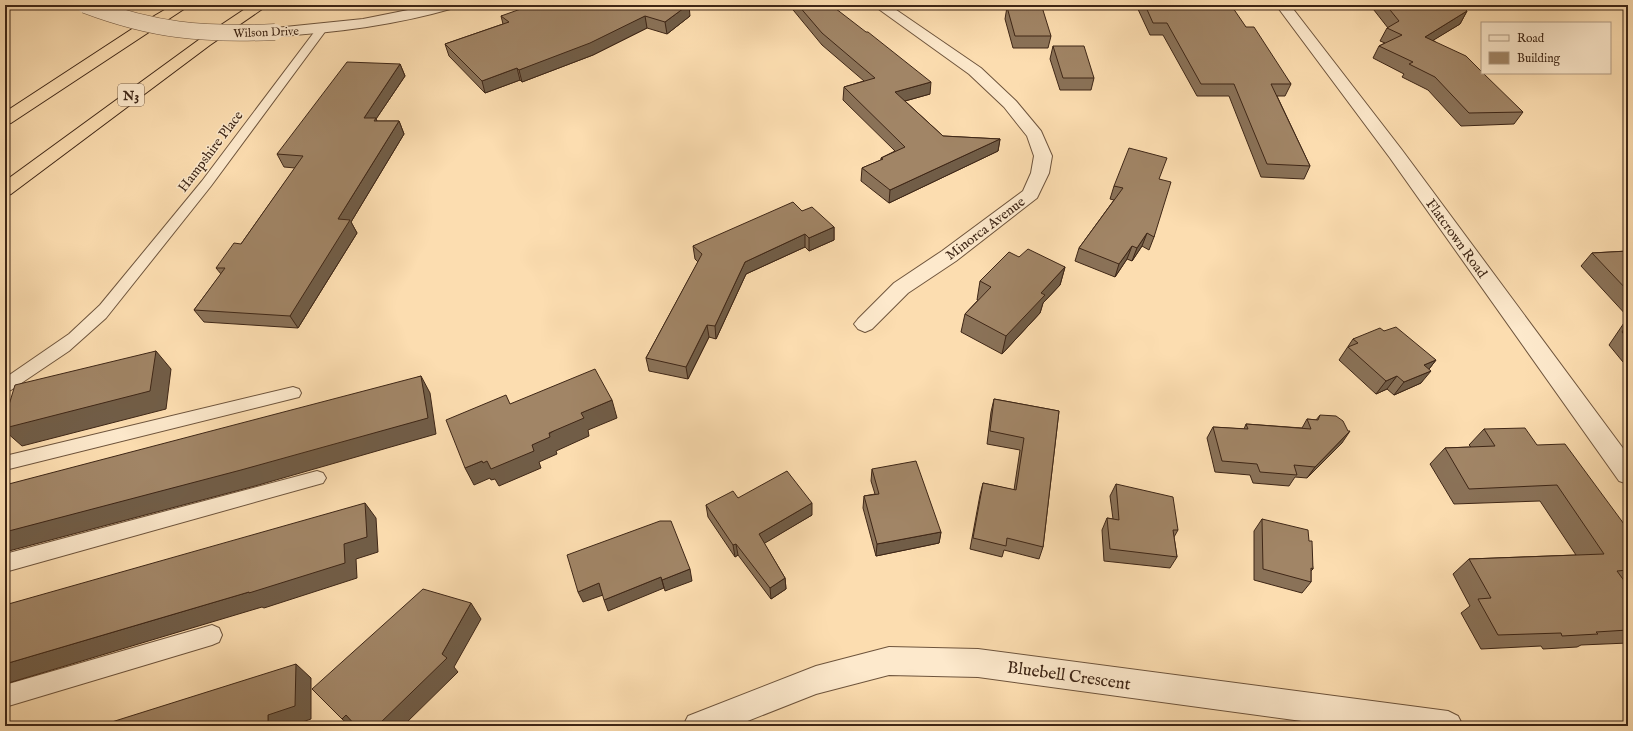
<svg xmlns="http://www.w3.org/2000/svg" width="1633" height="731" viewBox="0 0 1633 731" font-family="'IM FELL English',serif">
<rect width="100%" height="100%" fill="#fcddb0"/>
<filter id="stains"><feTurbulence type="fractalNoise" baseFrequency=".005" numOctaves="4"/><feColorMatrix values="0 0 0 0 .2 0 0 0 0 .09 0 0 0 0 .02 0 0 0 .5 -.17"/></filter>
<radialGradient id="worn" r=".72"><stop offset=".6" stop-color="#630" stop-opacity="0"/><stop offset="1" stop-color="#630" stop-opacity=".3"/></radialGradient>
<g fill="none" stroke-linecap="round" stroke-linejoin="round">
<g stroke="#6e543c" stroke-width="2">
<path id="lane" d="M 322,26 L 327,29 L 211,186 L 106,318 L 69,351 L 11,390 L 5,392 L 5,378 L 69,334 L 100,305 L 202,181 L 318,27 Z
M 293,387 L 299,389 L 301,393 L 299,397 L 5,470 L 5,456 Z
M 317,471 L 323,473 L 326,478 L 323,483 L 5,572 L 5,554 Z
M 212,625 L 219,628 L 222,635 L 219,642 L 212,645 L 5,707 L 5,685 Z"/>
</g>
<g stroke="#6e543c" stroke-width="2">
<path id="street" d="M 433,5 L 456,5 L 454,8 C 395,25 336,33 275,36 L 270,35 L 268,32 L 270,29 L 275,28 L 363,19 Z
M 873,5 L 889,5 L 981,68 L 1016,101 L 1041,131 L 1052,156 L 1049,173 L 1037,198 L 956,261 L 908,293 L 872,329 L 865,332 L 858,329 L 854,324 L 858,319 L 894,283 L 942,251 L 1023,191 L 1031,173 L 1034,156 L 1027,136 L 1004,107 L 969,74 Z
M 1276,5 L 1290,5 L 1402,150 L 1628,455 L 1628,484 L 1619,481 L 1390,158 Z
M 889,647 L 978,649 L 1448,711 L 1458,716 L 1463,726 L 1339,726 L 978,677 L 889,675 L 816,694 L 735,726 L 683,726 L 688,716 L 816,666 Z"/>
</g>
<g stroke="#3e2616" stroke-width="2">
<path id="highway" d="M 173,5 L 190,5 L 11,123 L 5,124 L 5,112 L 132,29 Z
M 251,5 L 268,5 L 210,45 L 11,194 L 5,196 L 5,181 L 200,39 Z"/>
</g>
<use href="#lane" fill="#fde9cc" fill-rule="evenodd"/>
<use href="#street" fill="#fde9cc" fill-rule="evenodd"/>
<use href="#highway" fill="#fcddb0" fill-rule="evenodd"/>
<g stroke="#6e543c" stroke-width="17" stroke-linecap="butt">
<path id="street-bridge" d="M 85,5 C 154,31 202,35 275,32"/>
</g>
<use href="#street-bridge" stroke="#fde9cc" stroke-width="16"/>
</g>
<path fill="#8a7258" stroke="#3e2616" d="M 789,5 L 831,5 L 930,94 L 905,101 L 943,136 L 1000,139 L 998,151 L 889,203 L 861,181 L 862,168 L 881,160 L 881,158 L 895,151 L 843,100 L 844,87 L 864,81 L 822,45 Z
M 1136,5 L 1213,5 L 1215,8 L 1246,27 L 1291,84 L 1285,96 L 1277,96 L 1310,166 L 1304,179 L 1261,177 L 1229,96 L 1197,96 L 1163,35 L 1150,35 Z
M 1370,5 L 1461,5 L 1467,11 L 1460,24 L 1433,40 L 1523,112 L 1514,124 L 1461,126 L 1428,90 L 1402,77 L 1404,74 L 1373,58 L 1379,46 L 1385,43 L 1380,41 L 1387,28 L 1388,28 Z
M 1007,7 L 1051,36 L 1048,48 L 1013,48 L 1005,19 Z
M 501,16 L 690,16 L 667,34 L 647,28 L 593,55 L 522,82 L 520,80 L 485,93 L 449,56 L 445,44 L 503,24 Z
M 1053,46 L 1094,78 L 1091,90 L 1060,90 L 1050,59 Z
M 400,64 L 405,76 L 376,119 L 377,121 L 399,121 L 404,134 L 351,222 L 357,233 L 298,328 L 204,322 L 194,310 L 221,274 L 216,268 L 241,244 L 295,168 L 284,167 L 277,154 Z
M 1159,179 L 1154,237 L 1149,250 L 1142,246 L 1132,261 L 1127,259 L 1115,277 L 1075,261 L 1079,248 L 1114,200 L 1110,199 L 1114,186 Z
M 802,211 L 834,227 L 834,240 L 809,251 L 805,247 L 746,274 L 716,339 L 709,337 L 688,379 L 649,371 L 646,358 L 698,262 L 695,259 L 693,246 Z
M 1628,251 L 1628,364 L 1623,362 L 1609,345 L 1628,317 L 1581,266 L 1592,253 Z
M 1019,257 L 1065,267 L 1060,285 L 1043,303 L 1040,313 L 1002,354 L 961,332 L 965,314 L 978,300 L 977,300 L 980,281 Z
M 1384,331 L 1436,360 L 1429,369 L 1421,383 L 1394,395 L 1387,389 L 1376,394 L 1339,360 L 1353,339 Z
M 994,399 L 1059,411 L 1043,547 L 1039,559 L 1004,550 L 1002,557 L 970,549 L 980,495 L 983,483 L 1014,490 L 1020,450 L 987,444 L 991,412 Z
M 1320,415 L 1342,443 L 1307,478 L 1295,477 L 1289,486 L 1253,483 L 1250,475 L 1215,472 L 1207,438 L 1213,427 L 1244,429 L 1246,424 L 1302,428 L 1307,419 L 1316,420 Z
M 1484,429 L 1537,445 L 1624,524 L 1628,524 L 1628,584 L 1626,584 L 1628,586 L 1628,643 L 1581,645 L 1577,647 L 1543,649 L 1541,646 L 1481,649 L 1461,613 L 1470,606 L 1453,574 L 1469,559 L 1576,555 L 1540,501 L 1454,504 L 1430,464 L 1445,448 L 1471,447 L 1469,445 Z
M 872,469 L 941,532 L 939,543 L 876,556 L 863,508 L 864,496 L 875,494 L 871,481 Z
M 1116,484 L 1178,530 L 1174,537 L 1177,557 L 1170,568 L 1104,561 L 1102,530 L 1107,518 L 1113,519 L 1110,496 Z
M 738,498 L 812,515 L 764,543 L 785,578 L 786,589 L 771,599 L 738,555 L 735,557 L 708,517 L 706,505 Z
M 1262,519 L 1309,541 L 1313,569 L 1311,571 L 1311,582 L 1302,593 L 1254,580 L 1254,531 Z"/>
<path fill="#715d47" stroke="#3e2616" d="M 688,5 L 689,5 L 690,16 L 667,34 L 665,22 Z
M 1467,11 L 1460,24 L 1419,49 L 1425,37 Z
M 645,16 L 647,28 L 593,55 L 522,82 L 519,70 Z
M 400,64 L 405,76 L 376,119 L 381,131 L 364,118 Z
M 517,68 L 520,80 L 485,93 L 482,81 Z
M 931,82 L 930,94 L 894,104 L 895,92 Z
M 399,121 L 404,134 L 351,222 L 357,233 L 298,328 L 290,316 L 338,219 Z
M 1000,139 L 998,151 L 889,203 L 890,190 Z
M 834,227 L 834,240 L 809,251 L 809,238 Z
M 1147,233 L 1142,246 L 1132,261 L 1137,248 Z
M 805,234 L 805,247 L 746,274 L 716,339 L 715,326 L 745,262 Z
M 1132,246 L 1127,259 L 1115,277 L 1119,264 Z
M 1065,267 L 1060,285 L 1043,303 L 1040,313 L 1002,354 L 1006,336 L 1041,293 Z
M 707,325 L 709,337 L 688,379 L 686,367 Z
M 156,351 L 171,369 L 166,409 L 22,446 L 5,431 L 5,428 Z
M 1436,360 L 1426,373 L 1424,365 Z
M 1431,371 L 1421,383 L 1394,395 L 1404,382 Z
M 421,376 L 430,393 L 436,434 L 255,486 L 5,552 L 5,532 Z
M 1397,376 L 1387,389 L 1376,394 L 1386,381 Z
M 612,400 L 617,418 L 588,430 L 589,436 L 556,451 L 557,454 L 539,462 L 541,468 L 499,486 L 495,479 L 491,480 L 490,478 L 474,485 L 465,468 L 482,461 L 532,445 L 581,413 Z
M 1350,431 L 1342,443 L 1307,478 L 1315,467 Z
M 365,503 L 376,518 L 378,552 L 356,559 L 357,578 L 264,608 L 262,607 L 5,684 L 5,664 L 249,592 L 344,544 Z
M 812,503 L 812,515 L 760,546 L 759,534 Z
M 941,532 L 939,543 L 876,556 L 877,544 Z
M 736,544 L 738,555 L 735,557 L 733,545 Z
M 690,569 L 692,581 L 665,591 L 662,580 Z
M 661,577 L 664,588 L 608,611 L 604,600 Z
M 785,578 L 786,589 L 771,599 L 770,588 Z
M 599,583 L 603,595 L 583,602 L 578,592 Z
M 471,603 L 481,619 L 454,667 L 458,672 L 403,726 L 377,726 L 442,654 Z
M 296,664 L 311,678 L 311,719 L 291,726 L 268,726 L 268,715 Z
M 346,715 L 358,726 L 350,726 L 342,719 Z"/>
<path fill="#a18566" stroke="#3e2616" d="M 532,5 L 688,5 L 665,22 L 645,16 L 590,43 L 519,70 L 517,68 L 482,81 L 445,44 L 509,22 L 501,16 Z
M 798,5 L 831,5 L 866,32 L 868,32 L 931,82 L 895,92 L 943,136 L 1000,139 L 890,190 L 862,168 L 883,159 L 881,158 L 905,147 L 844,87 L 875,78 L 822,33 Z
M 1145,5 L 1213,5 L 1215,8 L 1233,8 L 1246,27 L 1254,27 L 1291,84 L 1271,84 L 1310,166 L 1267,164 L 1234,84 L 1201,84 L 1167,23 L 1153,23 Z
M 1386,5 L 1461,5 L 1467,11 L 1425,37 L 1466,56 L 1482,72 L 1482,73 L 1483,73 L 1523,112 L 1469,113 L 1435,77 L 1409,64 L 1413,62 L 1379,46 L 1402,35 L 1387,28 L 1399,21 Z
M 1007,7 L 1042,7 L 1051,36 L 1015,36 Z
M 1053,46 L 1084,46 L 1094,78 L 1063,78 Z
M 347,62 L 400,64 L 364,118 L 376,118 L 374,121 L 399,121 L 338,219 L 350,220 L 290,316 L 194,310 L 225,268 L 216,268 L 234,243 L 241,244 L 303,156 L 277,154 Z
M 1129,148 L 1167,158 L 1159,179 L 1171,182 L 1154,237 L 1147,233 L 1137,248 L 1132,246 L 1119,264 L 1079,248 L 1123,188 L 1114,186 Z
M 793,202 L 802,211 L 812,207 L 834,227 L 809,238 L 805,234 L 745,262 L 715,326 L 707,325 L 686,367 L 646,358 L 702,254 L 693,246 Z
M 1028,249 L 1065,267 L 1041,293 L 1045,295 L 1006,336 L 965,314 L 991,287 L 980,281 L 1009,252 L 1019,257 Z
M 1628,251 L 1628,291 L 1592,253 Z
M 1628,323 L 1628,339 L 1622,332 Z
M 1396,327 L 1436,360 L 1424,365 L 1431,371 L 1404,382 L 1397,376 L 1386,381 L 1348,347 L 1358,343 L 1353,339 L 1380,328 L 1384,331 Z
M 156,351 L 150,391 L 5,428 L 5,418 L 15,385 Z
M 595,369 L 612,400 L 581,413 L 584,418 L 549,433 L 550,437 L 532,445 L 534,451 L 491,469 L 487,461 L 483,463 L 482,461 L 465,468 L 446,420 L 506,395 L 510,404 Z
M 421,376 L 428,418 L 241,470 L 5,532 L 5,485 Z
M 994,399 L 1059,411 L 1043,547 L 1007,538 L 1006,546 L 973,538 L 983,483 L 1016,490 L 1024,438 L 990,431 Z
M 1320,415 L 1336,416 L 1343,421 L 1348,431 L 1350,431 L 1315,467 L 1294,465 L 1297,475 L 1260,472 L 1257,464 L 1222,461 L 1213,427 L 1248,429 L 1246,424 L 1311,429 L 1307,419 L 1318,420 Z
M 1525,428 L 1537,445 L 1565,444 L 1624,524 L 1628,524 L 1628,570 L 1617,571 L 1628,586 L 1628,630 L 1596,632 L 1598,634 L 1562,636 L 1561,633 L 1498,635 L 1478,599 L 1491,598 L 1469,559 L 1604,554 L 1557,485 L 1469,489 L 1445,448 L 1495,446 L 1484,429 Z
M 916,461 L 941,532 L 877,544 L 864,496 L 879,494 L 872,469 Z
M 787,471 L 812,503 L 759,534 L 785,578 L 770,588 L 736,544 L 733,545 L 706,505 L 733,491 L 738,498 Z
M 1116,484 L 1173,497 L 1178,530 L 1173,530 L 1177,557 L 1110,549 L 1107,518 L 1119,520 Z
M 365,503 L 367,537 L 344,544 L 345,563 L 249,593 L 249,592 L 5,664 L 5,605 Z
M 1262,519 L 1308,530 L 1309,541 L 1312,541 L 1313,569 L 1311,568 L 1311,582 L 1263,569 Z
M 660,521 L 671,521 L 690,569 L 662,580 L 661,577 L 604,600 L 599,583 L 578,592 L 567,555 Z
M 423,589 L 471,603 L 442,654 L 447,658 L 377,726 L 356,726 L 346,715 L 342,719 L 312,689 Z
M 296,664 L 295,706 L 268,715 L 268,726 L 99,726 Z"/>
<g text-anchor="middle" stroke-width="3" stroke-linejoin="round" paint-order="stroke">
<g font-size="12" fill="#3e2616" stroke="#fde9cc">
<text transform="translate(266 32) rotate(-2)" y="4">Wilson Drive</text>
</g>
<rect fill="#fde9cc" stroke="#77604d" stroke-width="1" x="118" y="84" width="26" height="22" rx="3"/>
<g font-size="13" font-weight="bold" fill="#3e2616">
<text x="131" y="100">N3</text>
</g>
<g font-size="14" fill="#3e2616" stroke="#fde9cc">
<text transform="translate(210 151) rotate(-53)" y="5">Hampshire Place</text>
<text transform="translate(985 228) rotate(-37)" y="5">Minorca Avenue</text>
<text transform="translate(1457 238) rotate(54)" y="5">Flatcrown Road</text>
</g>
<g font-size="17" fill="#3e2616" stroke="#fde9cc">
<text transform="translate(1069 675) rotate(8)" y="6">Bluebell Crescent</text>
</g>
</g>
<rect width="1633" height="731" fill="none" stroke="#fcddb0" stroke-width="20"/>
<rect x="6" y="6" width="1621" height="719" fill="none" stroke="#3e2616" stroke-width="2"/>
<rect x="10" y="10" width="1613" height="711" fill="none" stroke="#3e2616"/>
<rect x="1481" y="22" width="130" height="52" fill="#fde9cc" stroke="#b19b83"/>
<rect x="1489" y="35" width="20" height="6" fill="#fde9cc" stroke="#b19b83"/>
<text x="1517" y="42" font-size="12" fill="#3e2616">Road</text>
<rect x="1489" y="52" width="20" height="12" fill="#a18566" stroke="#b19b83"/>
<text x="1517" y="62" font-size="12" fill="#3e2616">Building</text>
<rect width="100%" height="100%" filter="url(#stains)"/>
<rect width="100%" height="100%" fill="url(#worn)"/>
</svg>
